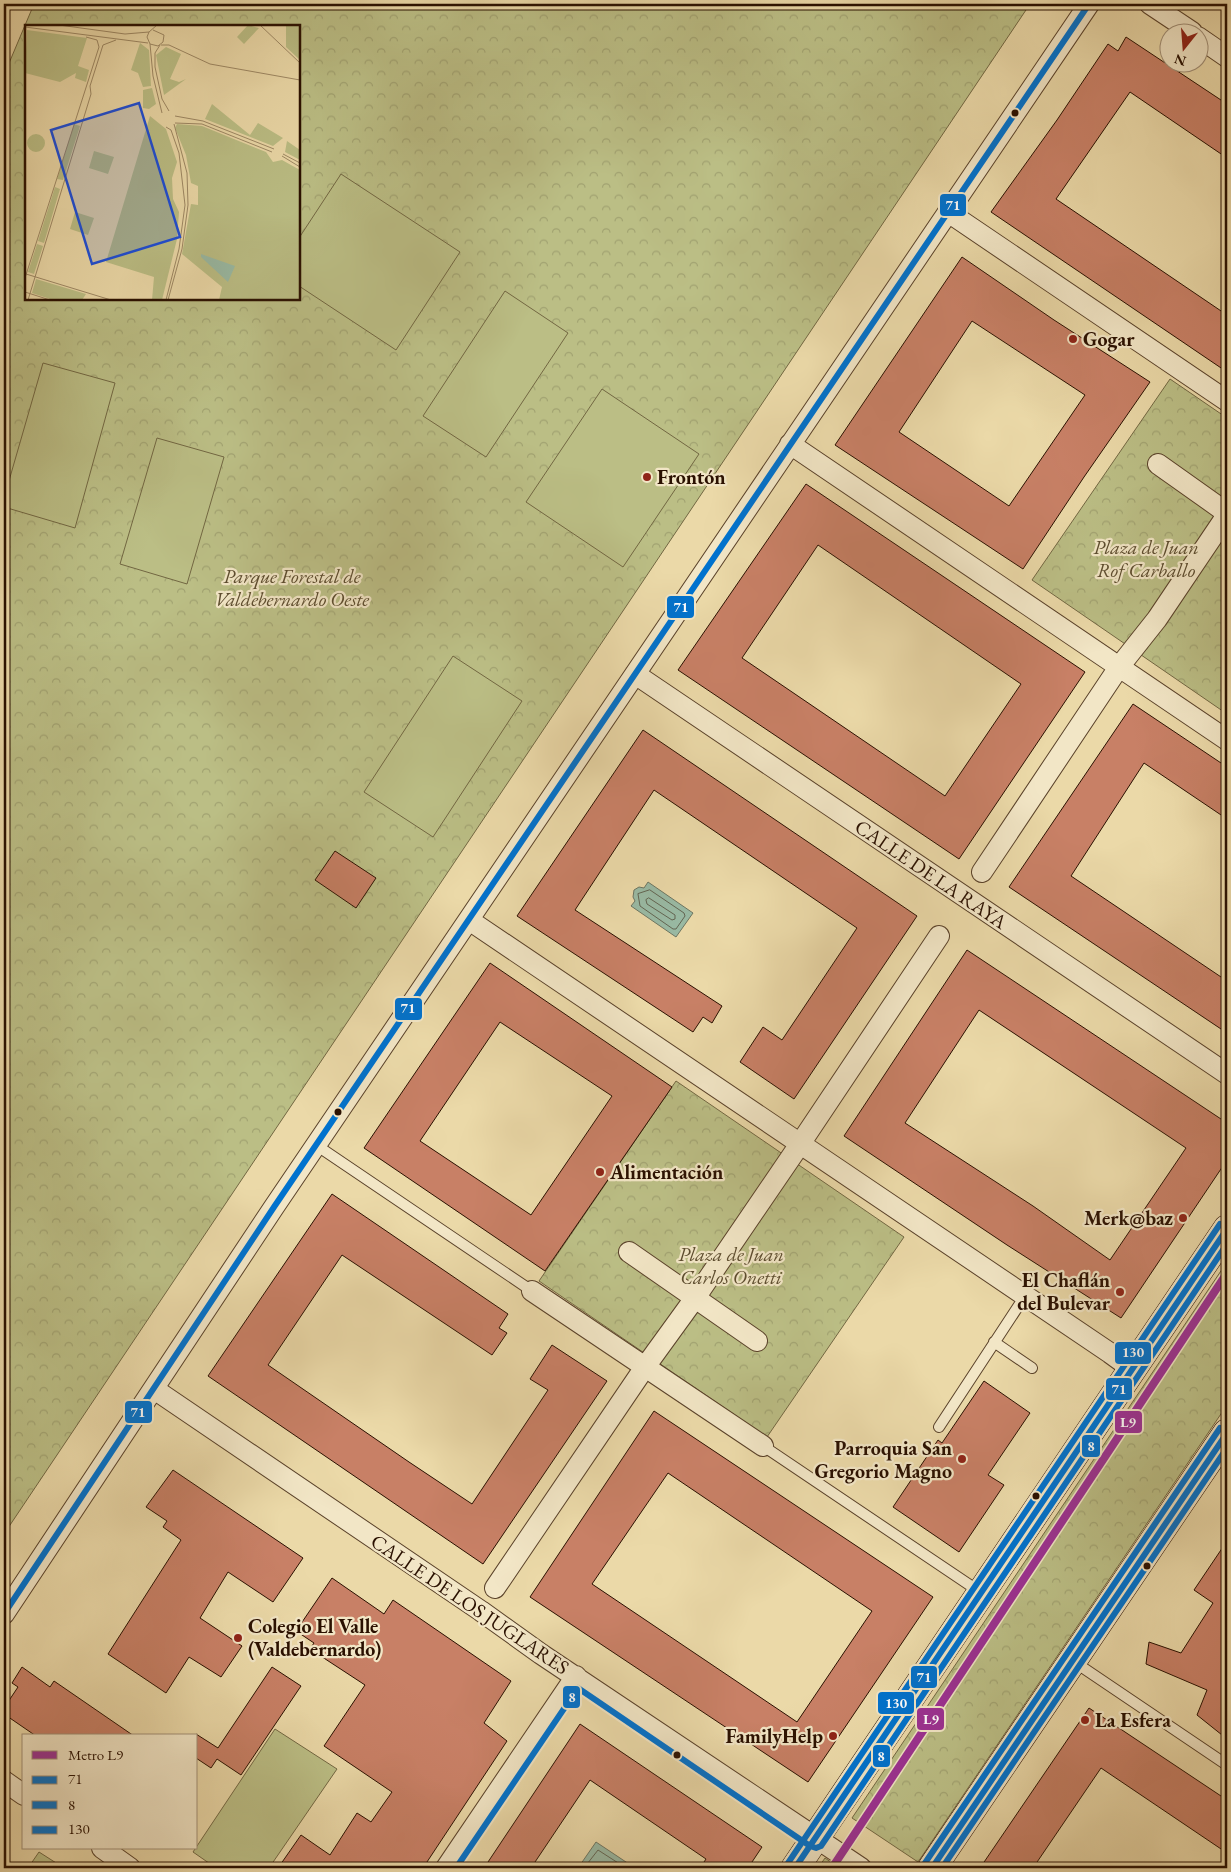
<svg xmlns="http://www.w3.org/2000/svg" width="1231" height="1872" viewBox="0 0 1231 1872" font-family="'EB Garamond',serif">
<defs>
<pattern id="park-crowns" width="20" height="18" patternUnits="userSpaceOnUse" patternTransform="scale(1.25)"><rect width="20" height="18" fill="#bbbe85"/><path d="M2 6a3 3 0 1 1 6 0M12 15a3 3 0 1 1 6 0" fill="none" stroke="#a1a271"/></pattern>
</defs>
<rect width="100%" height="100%" fill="#ebd9a8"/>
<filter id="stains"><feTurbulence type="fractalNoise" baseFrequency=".004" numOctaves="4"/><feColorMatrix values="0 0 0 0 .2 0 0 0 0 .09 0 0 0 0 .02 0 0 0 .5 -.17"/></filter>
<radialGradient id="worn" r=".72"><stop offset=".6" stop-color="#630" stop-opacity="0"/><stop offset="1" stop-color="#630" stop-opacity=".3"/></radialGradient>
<path fill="url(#park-crowns)" stroke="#726742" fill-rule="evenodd" d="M 34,4 L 1030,4 L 4,1534 L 4,75 ZM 26,26 L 299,26 L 299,299 L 26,299 Z
M 1170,379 L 1227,418 L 1227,714 L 1032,580 Z
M 676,1081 L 904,1237 L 767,1437 L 539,1281 Z
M 1227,1262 L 1227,1405 L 918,1862 L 852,1818 Z
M 825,1858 L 839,1868 L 818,1868 Z"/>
<path fill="#bbbe85" stroke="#726742" d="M 341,174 L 460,252 L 396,350 L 299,286 L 299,238 Z
M 505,291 L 568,333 L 486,457 L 423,416 Z
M 43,363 L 115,383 L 75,528 L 4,507 L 4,498 Z
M 602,389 L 699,454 L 623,567 L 526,502 Z
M 157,438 L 224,457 L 187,584 L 120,564 Z
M 453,656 L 522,701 L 433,837 L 364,792 Z
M 275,1729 L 337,1769 L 269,1868 L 216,1868 L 193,1852 Z
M 39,1852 L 64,1868 L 28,1868 Z"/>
<path fill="#99baa4" stroke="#6d7662" d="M 648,882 L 693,913 L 676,937 L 631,906 L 635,901 L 633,897 L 634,890 L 639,887 L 644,888 Z
M 596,1842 L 635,1868 L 578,1868 Z"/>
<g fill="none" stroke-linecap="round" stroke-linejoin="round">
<path stroke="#626552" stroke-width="1" d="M 650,890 L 684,913 L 685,916 L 676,929 L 673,929 L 640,906 L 638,894 Z
M 649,898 L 675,915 L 675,919 L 672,920 L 647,904 L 646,900 Z
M 584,1868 L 598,1850 L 626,1868"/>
</g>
<path fill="#c88066" stroke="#2a1000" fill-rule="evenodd" d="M 1126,37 L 1227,104 L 1227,158 L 1130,92 L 1056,199 L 1227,315 L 1227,372 L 991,212 L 1057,120 L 1108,44 L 1118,51 Z
M 962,257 L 1054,320 L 1150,382 L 1084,477 L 1023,569 L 835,445 ZM 972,321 L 1085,395 L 1009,506 L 899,432 Z
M 806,484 L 1085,672 L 959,859 L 678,670 ZM 818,545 L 1021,684 L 945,796 L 742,658 Z
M 1133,704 L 1227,767 L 1227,819 L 1144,763 L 1071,876 L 1227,981 L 1227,1033 L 1009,887 Z
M 643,730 L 917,916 L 794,1099 L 740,1062 L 763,1027 L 782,1040 L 857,928 L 654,790 L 575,910 L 722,1006 L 712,1023 L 703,1017 L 693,1032 L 517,916 Z
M 335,851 L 376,878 L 356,908 L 315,880 Z
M 967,950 L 1227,1123 L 1227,1160 L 1121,1318 L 1007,1245 L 844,1136 ZM 979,1010 L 1186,1148 L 1110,1260 L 1033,1206 L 905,1123 Z
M 490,963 L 672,1087 L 545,1271 L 364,1148 ZM 500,1022 L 612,1096 L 531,1215 L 420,1141 Z
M 332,1194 L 508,1314 L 499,1328 L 507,1333 L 492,1355 L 342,1255 L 268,1365 L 409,1462 L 472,1504 L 548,1390 L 530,1379 L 552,1345 L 607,1381 L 483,1564 L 208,1376 Z
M 984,1381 L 1030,1413 L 988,1475 L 1004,1485 L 959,1552 L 893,1507 L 938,1440 L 942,1443 Z
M 654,1411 L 933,1597 L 808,1782 L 530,1597 ZM 668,1473 L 872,1611 L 797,1722 L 592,1584 Z
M 173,1470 L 303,1558 L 273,1602 L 228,1572 L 200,1618 L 242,1646 L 221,1677 L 189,1657 L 166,1693 L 108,1654 L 181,1540 L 163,1527 L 167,1521 L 146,1507 Z
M 1227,1541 L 1227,1739 L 1197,1715 L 1207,1690 L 1146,1664 L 1149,1642 L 1181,1653 L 1213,1603 L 1194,1590 Z
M 332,1578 L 384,1614 L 393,1600 L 511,1681 L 484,1723 L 507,1741 L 423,1868 L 278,1868 L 301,1835 L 330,1855 L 357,1813 L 371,1822 L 392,1792 L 324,1746 L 365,1685 L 310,1649 L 314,1643 L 296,1631 Z
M 22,1667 L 50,1687 L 54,1681 L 134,1736 L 36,1736 L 4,1714 L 4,1708 L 18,1687 L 12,1683 Z
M 272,1667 L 301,1686 L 241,1775 L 217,1759 L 211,1768 L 196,1758 L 196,1734 L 218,1748 Z
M 1089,1708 L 1227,1800 L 1227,1853 L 1101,1768 L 1033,1868 L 980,1868 Z
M 580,1724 L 762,1847 L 748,1868 L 700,1868 L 706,1859 L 590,1780 L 531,1868 L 484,1868 Z"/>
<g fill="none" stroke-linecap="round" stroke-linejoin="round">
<g stroke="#5a422a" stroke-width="12">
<path id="lane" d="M 316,1145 L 532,1291
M 994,1342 L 1032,1368
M 939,1427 L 1025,1296
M 763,1446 L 980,1592
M 1073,1661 L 1227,1765"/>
</g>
<g stroke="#5a422a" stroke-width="22">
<path id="street" d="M 1150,4 L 1192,32
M 1198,37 L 1227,57
M 948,212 L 1227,401
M 790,444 L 1227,740
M 1158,464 L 1227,513
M 635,674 L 1227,1074
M 982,872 L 1119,667 L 1157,619 L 1227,515
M 469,920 L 1110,1353 L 1132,1369
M 629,1252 L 757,1341
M 532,1291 L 763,1446
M 154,1389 L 481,1611 L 541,1654 L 861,1868
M 495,1588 L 645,1367 L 695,1298 L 800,1144 L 939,936
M 4,1614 L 274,1207 L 1089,4
M 4,1781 L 24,1795
M 102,1848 L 130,1868
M 446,1868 L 576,1676"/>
</g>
<g stroke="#2a1000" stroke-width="29">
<path id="secondary" d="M 795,1868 L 1227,1229
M 932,1868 L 1227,1433"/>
</g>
<use href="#lane" stroke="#f2e6c6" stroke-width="10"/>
<use href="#street" stroke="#f2e6c6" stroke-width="20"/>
<use href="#secondary" stroke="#f2e6c6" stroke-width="28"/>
<g stroke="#f2e6c6" stroke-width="10">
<path id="bus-1" d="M 4,1614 L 274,1207 L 1089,4
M 795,1868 L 1227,1229
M 932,1868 L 1227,1433"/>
</g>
<g stroke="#f2e6c6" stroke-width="10">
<path id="bus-2" d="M 456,1868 L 578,1688 L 810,1846 L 816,1848 L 821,1846 L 1227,1244
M 942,1868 L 1227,1448"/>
</g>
<g stroke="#f2e6c6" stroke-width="10">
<path id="bus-3" d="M 788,1863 L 1220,1224
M 925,1863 L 1220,1428"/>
</g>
<use href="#bus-1" stroke="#0072ce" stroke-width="6"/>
<use href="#bus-2" stroke="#0072ce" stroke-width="6"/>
<use href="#bus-3" stroke="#0072ce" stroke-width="6"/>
<g stroke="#f2e6c6" stroke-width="11">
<path id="metro-1" d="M 832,1868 L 1227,1273"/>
</g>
<use href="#metro-1" stroke="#9c3293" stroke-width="8"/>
</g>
<g fill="#2a1000" stroke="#f2e6c6" stroke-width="2">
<circle cx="1015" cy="113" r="4.5"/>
<circle cx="338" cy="1112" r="4.5"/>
<circle cx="1036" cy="1496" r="4.5"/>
<circle cx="1147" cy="1566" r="4.5"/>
<circle cx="677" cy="1755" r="4.5"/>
</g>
<g fill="#8f2418" stroke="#f2e6c6" stroke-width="2">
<circle cx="1073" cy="339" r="5"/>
<circle cx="647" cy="477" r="5"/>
<circle cx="600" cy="1172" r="5"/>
<circle cx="1183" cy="1218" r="5"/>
<circle cx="1120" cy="1292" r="5"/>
<circle cx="962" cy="1459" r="5"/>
<circle cx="238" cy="1638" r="5"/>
<circle cx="1085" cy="1720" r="5"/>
<circle cx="833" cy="1736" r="5"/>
</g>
<g text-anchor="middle" stroke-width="4.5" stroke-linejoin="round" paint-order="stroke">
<g font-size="20" font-weight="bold" fill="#2a1000" stroke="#f2e6c6" text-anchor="start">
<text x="1083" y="346">Gogar</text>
<text x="657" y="484">Frontón</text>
<text x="610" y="1179">Alimentación</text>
<text x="1173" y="1225" text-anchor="end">Merk@baz</text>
<text x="1110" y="1287" text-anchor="end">El Chaflán<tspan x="1110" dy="23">del Bulevar</tspan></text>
<text x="952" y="1455" text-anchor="end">Parroquia San<tspan x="952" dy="23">Gregorio Magno</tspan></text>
<text x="248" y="1633">Colegio El Valle<tspan x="248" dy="23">(Valdebernardo)</tspan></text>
<text x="1095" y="1727">La Esfera</text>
<text x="823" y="1743" text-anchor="end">FamilyHelp</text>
</g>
<g font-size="20" font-style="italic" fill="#5d4d2f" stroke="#f2e6c6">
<text x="1146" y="554">Plaza de Juan<tspan x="1146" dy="23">Rof Carballo</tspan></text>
<text x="292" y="583">Parque Forestal de<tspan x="292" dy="23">Valdebernardo Oeste</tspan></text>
<text x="731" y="1261">Plaza de Juan<tspan x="731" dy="23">Carlos Onetti</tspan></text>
</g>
<g font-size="20" fill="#2a1000" stroke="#f2e6c6">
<text transform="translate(931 874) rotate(34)" y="7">CALLE DE LA RAYA</text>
<text transform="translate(470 1604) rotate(34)" y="7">CALLE DE LOS JUGLARES</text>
</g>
</g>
<g transform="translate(25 25)">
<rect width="275" height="275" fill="#ebd9a8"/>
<path d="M 223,0 L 234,3 L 219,19 L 212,12 Z" fill="#bbbe85"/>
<path d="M 261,0 L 275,0 L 275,35 L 261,22 ZM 125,91 L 141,104 L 152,137 L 147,153 L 148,174 L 154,187 L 152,214 L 137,275 L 127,275 L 129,252 L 81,237 ZM 49,99 L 55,101 L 38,155 L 32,154 ZM 152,99 L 177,101 L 241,127 L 248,137 L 257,135 L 275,145 L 275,275 L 194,275 L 197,262 L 157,229 L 166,179 L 173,180 L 173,161 L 166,158 L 161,130 L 150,103 ZM2 118a9 9 0 1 1 18 0a9 9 0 1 1-18 0ZM 69,126 L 89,132 L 83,149 L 64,143 ZM 30,162 L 35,164 L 19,218 L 13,216 ZM 50,187 L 69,193 L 63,210 L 45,204 ZM 12,219 L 18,221 L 9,249 L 3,247 ZM 11,254 L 61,269 L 57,275 L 28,275 L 7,268 Z" fill="#bbbe85"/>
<path d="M 2,5 L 62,13 L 53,41 L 64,45 L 61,57 L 50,53 L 51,48 L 35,57 L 0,48 ZM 115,18 L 124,25 L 126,61 L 118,62 L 113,48 L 106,45 ZM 141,22 L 156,29 L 145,54 L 154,57 L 161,54 L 139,70 L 131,30 ZM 127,63 L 131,79 L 124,84 L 118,83 L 118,65 ZM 187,79 L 225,110 L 233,98 L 258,113 L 248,121 L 180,94 ZM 262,116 L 275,125 L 275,135 L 260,127 ZM 253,158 L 275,159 L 275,195 L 252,194 Z" fill="#bbbe85"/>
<path d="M 176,229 L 210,241 L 203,257 L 176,232 Z" fill="#99baa4"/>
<path fill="none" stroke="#9e8965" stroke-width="1" d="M 34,0 L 100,9 L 124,7M 235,0 L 275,38M 0,2 L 123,18M 128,5 L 139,10 L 138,17 L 133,21 L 125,19 L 122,12 L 124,7 L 132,0M 125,19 L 128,51 L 137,88M 135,20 L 130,28 L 130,42 L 137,74 L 144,86M 136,20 L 144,20 L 185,39 L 275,55M 150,91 L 178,96 L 249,124M 150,98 L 177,99 L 247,127M 258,129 L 275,138M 257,131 L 275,142M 1,249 L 86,275M 0,253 L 74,22 L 72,15 L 61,12M 0,267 L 25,275M 3,275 L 66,69 L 65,61 L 78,20 L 91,15M 141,275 L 154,224 L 160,180 L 154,128 L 146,105 L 141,102M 143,275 L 157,224 L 163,180 L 162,148 L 149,99"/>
<path fill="#1d4ed8" fill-opacity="0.15" stroke="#1d4ed8" stroke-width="2.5" d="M 114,78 L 155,212 L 67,239 L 26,105 Z"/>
<rect width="275" height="275" fill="none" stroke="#2a1000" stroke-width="2.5"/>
</g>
<g stroke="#f2e6c6" stroke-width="2">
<rect x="939" y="193" width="28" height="24" rx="5" fill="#0072ce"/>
<rect x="666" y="595" width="29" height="24" rx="5" fill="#0072ce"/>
<rect x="394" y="997" width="29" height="24" rx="5" fill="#0072ce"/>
<rect x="1114" y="1341" width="38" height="24" rx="5" fill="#0072ce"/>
<rect x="1105" y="1377" width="28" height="24" rx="5" fill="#0072ce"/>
<rect x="124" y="1400" width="29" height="24" rx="5" fill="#0072ce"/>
<rect x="1114" y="1410" width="29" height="24" rx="5" fill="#9c3293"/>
<rect x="1081" y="1434" width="20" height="24" rx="5" fill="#0072ce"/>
<rect x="910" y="1665" width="28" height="24" rx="5" fill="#0072ce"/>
<rect x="562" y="1685" width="19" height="24" rx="5" fill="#0072ce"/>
<rect x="877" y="1691" width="38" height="24" rx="5" fill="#0072ce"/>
<rect x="916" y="1707" width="29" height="24" rx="5" fill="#9c3293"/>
<rect x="872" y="1744" width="19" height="24" rx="5" fill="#0072ce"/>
</g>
<g font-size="14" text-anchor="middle" font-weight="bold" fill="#fff">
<text x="953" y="210">71</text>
<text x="681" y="612">71</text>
<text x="408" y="1013">71</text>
<text x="1133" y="1357">130</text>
<text x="1119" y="1394">71</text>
<text x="138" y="1417">71</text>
<text x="1128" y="1427">L9</text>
<text x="1091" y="1451">8</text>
<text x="924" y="1682">71</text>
<text x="572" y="1702">8</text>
<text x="896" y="1708">130</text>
<text x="931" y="1724">L9</text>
<text x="881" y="1761">8</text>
</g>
<rect width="1231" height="1872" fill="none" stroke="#ebd9a8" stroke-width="20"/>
<rect x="5" y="5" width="1221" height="1862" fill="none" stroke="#2a1000" stroke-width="2.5"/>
<rect x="10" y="10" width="1211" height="1852" fill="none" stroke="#2a1000"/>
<rect x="22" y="1734" width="175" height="115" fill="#f2e6c6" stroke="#a29077"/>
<rect x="32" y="1751" width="25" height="8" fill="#9c3293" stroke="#a29077"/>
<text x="68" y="1760" font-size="15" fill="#2a1000">Metro L9</text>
<rect x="32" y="1776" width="25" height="8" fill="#0072ce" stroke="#a29077"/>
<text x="68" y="1784" font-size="15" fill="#2a1000">71</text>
<rect x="32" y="1801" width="25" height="8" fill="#0072ce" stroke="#a29077"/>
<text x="68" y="1810" font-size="15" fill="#2a1000">8</text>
<rect x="32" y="1826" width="25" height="8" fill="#0072ce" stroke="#a29077"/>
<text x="68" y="1834" font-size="15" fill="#2a1000">130</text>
<g transform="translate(1184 48) rotate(197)"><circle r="24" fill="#f2e6c6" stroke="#a29077"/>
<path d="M0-4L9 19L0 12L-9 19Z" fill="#8f2418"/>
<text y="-8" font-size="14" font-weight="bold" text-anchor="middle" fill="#2a1000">N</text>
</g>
<rect width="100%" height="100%" filter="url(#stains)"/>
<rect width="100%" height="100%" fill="url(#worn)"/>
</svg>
